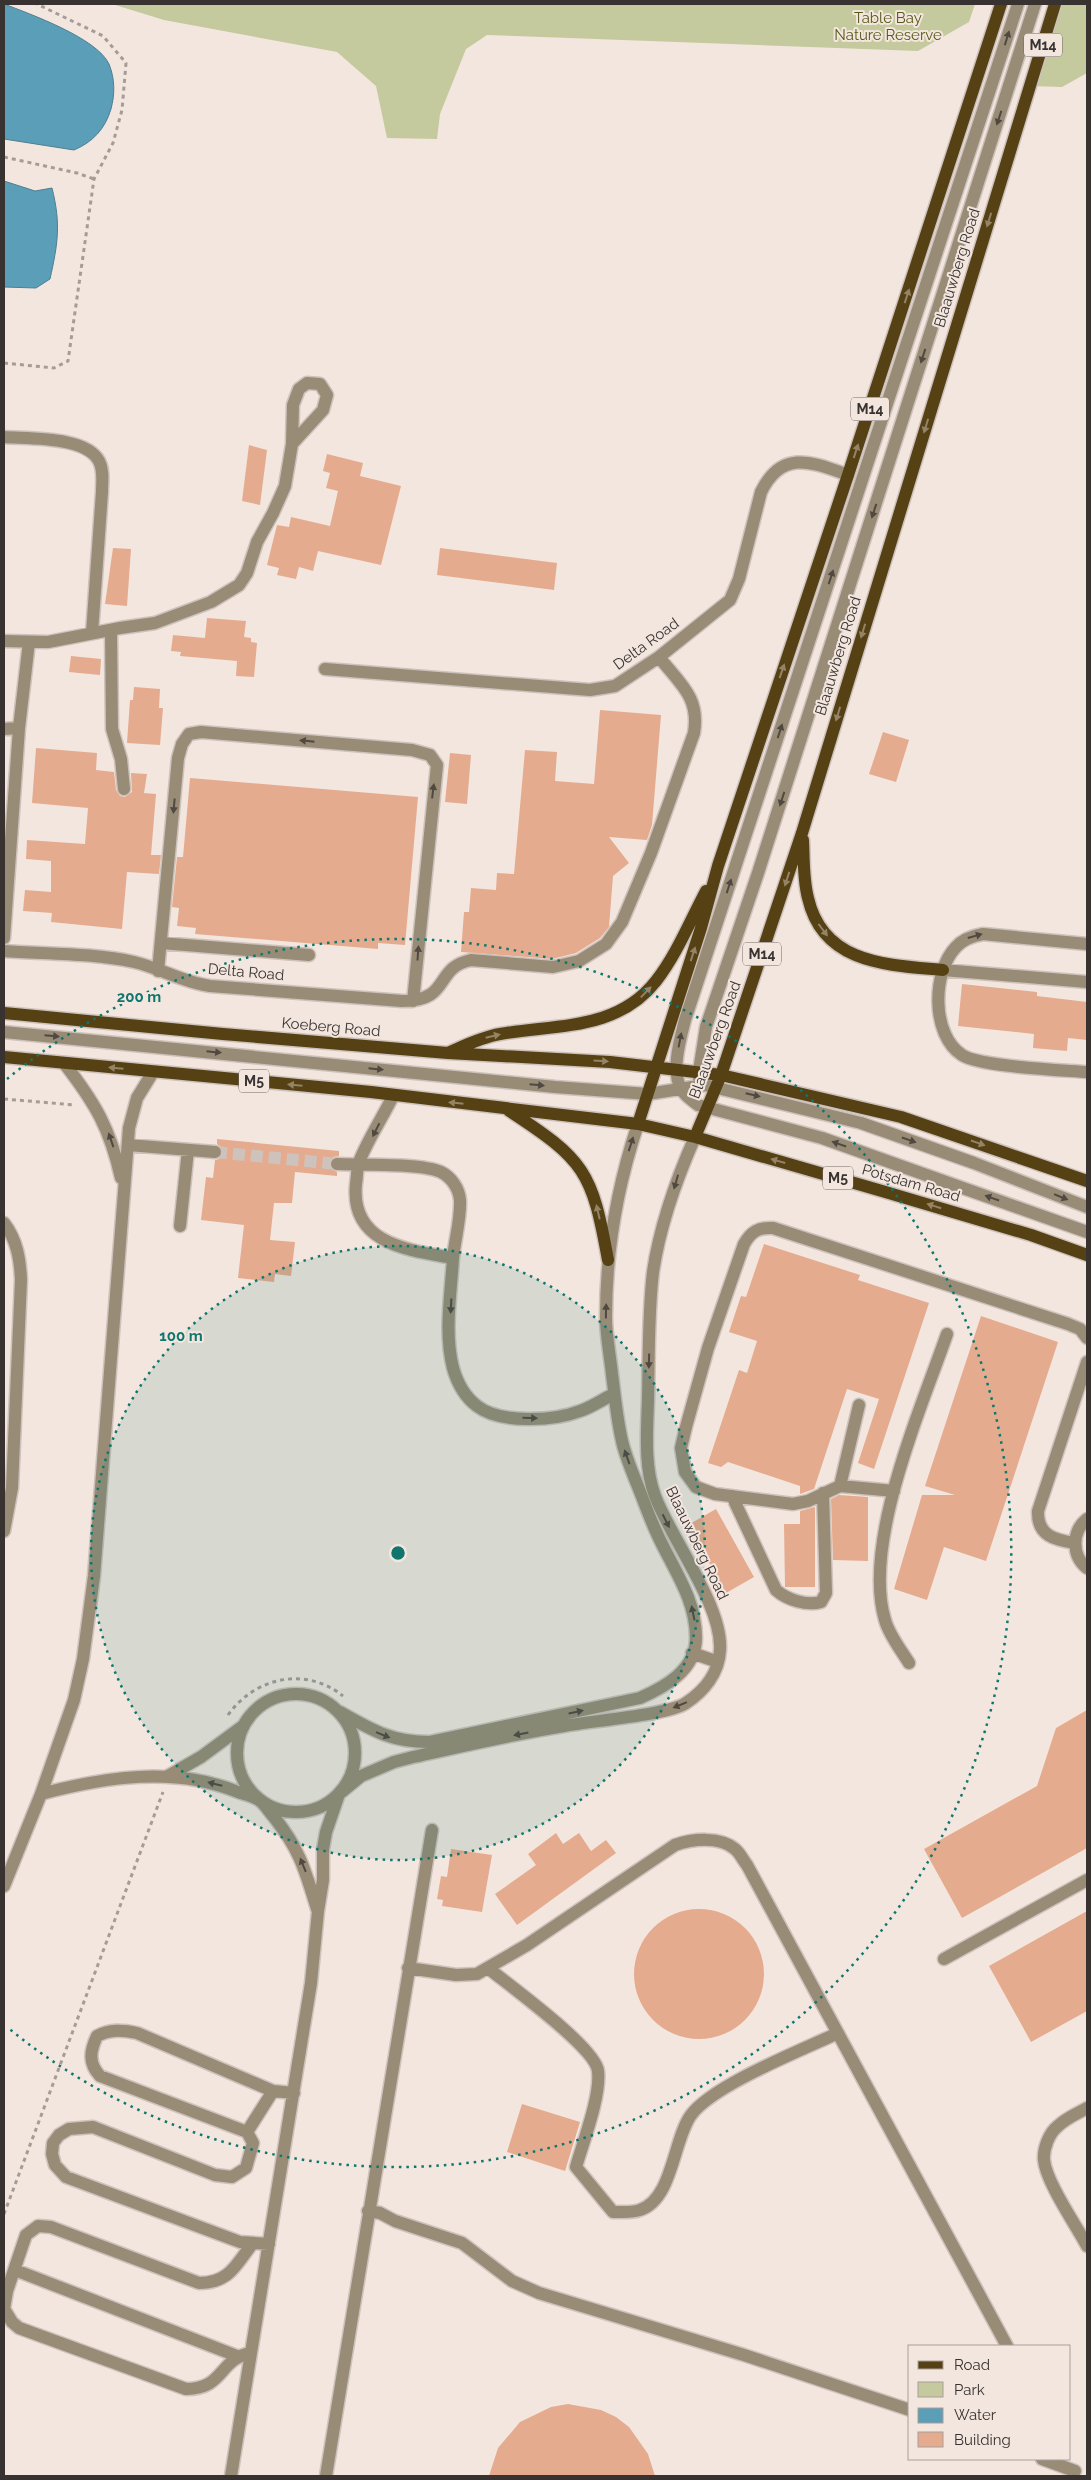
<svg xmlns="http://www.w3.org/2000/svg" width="1091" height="2480" viewBox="0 0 1091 2480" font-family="Raleway,sans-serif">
<rect width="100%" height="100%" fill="#f3e6df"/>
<path fill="#c5c99e" d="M 112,4 L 975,4 L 969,22 L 918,51 L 487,35 L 466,49 L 440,114 L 437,139 L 387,138 L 376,86 L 337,52 L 164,20 Z
M 1055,4 L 1087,4 L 1087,73 L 1062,87 L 1030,86 Z"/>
<path fill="#5a9eb7" stroke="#507e8f" d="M 4,4 C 30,14 97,38 109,64 C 115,79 115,94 111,109 C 105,129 93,142 74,150 L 4,139 Z
M 4,181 L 35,191 L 52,188 C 61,224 58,243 50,279 L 36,288 L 4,287 Z"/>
<path fill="#e5ab8f" d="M 249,445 L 267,450 L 260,505 L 242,501 Z
M 327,454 L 363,463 L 360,476 L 401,486 L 381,565 L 318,551 L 313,571 L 299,567 L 296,579 L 277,575 L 279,568 L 267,565 L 277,525 L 289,527 L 291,517 L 330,526 L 338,491 L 326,488 L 330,473 L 323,471 Z
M 113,548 L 131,549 L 127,606 L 105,604 Z
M 440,548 L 557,563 L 554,590 L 437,575 Z
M 207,618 L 246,621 L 244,637 L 251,638 L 251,642 L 257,643 L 254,677 L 236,676 L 237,661 L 180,656 L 181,652 L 171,651 L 173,635 L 205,638 Z
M 71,656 L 101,659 L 100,675 L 69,672 Z
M 134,687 L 160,689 L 159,708 L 163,708 L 160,745 L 127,743 L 130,700 L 133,700 Z
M 600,710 L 661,715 L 652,825 L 647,840 L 609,837 L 629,863 L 613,876 L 609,927 L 600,938 L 576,953 L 552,959 L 461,952 L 464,912 L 469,912 L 471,888 L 496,890 L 497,873 L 514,874 L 525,750 L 557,752 L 555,781 L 594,784 Z
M 883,732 L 909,740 L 896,782 L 869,774 Z
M 36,748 L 97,753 L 96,770 L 114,772 L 116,790 L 120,796 L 125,797 L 132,792 L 131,773 L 147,774 L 144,793 L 156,794 L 151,855 L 161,855 L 159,874 L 127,872 L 122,929 L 51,922 L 52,913 L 23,911 L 25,890 L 51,892 L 51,861 L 26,859 L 27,840 L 85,844 L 88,808 L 32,803 Z
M 450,753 L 471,755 L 467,804 L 445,802 Z
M 190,778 L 418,797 L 405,945 L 378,943 L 378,949 L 195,934 L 196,928 L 177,926 L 179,908 L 172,907 L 177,857 L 183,857 Z
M 962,984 L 1037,992 L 1037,996 L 1087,1002 L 1087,1040 L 1068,1038 L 1067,1051 L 1033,1048 L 1034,1034 L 958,1026 Z
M 217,1139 L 339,1151 L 339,1156 L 333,1157 L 329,1163 L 330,1168 L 337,1172 L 337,1176 L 295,1172 L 292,1203 L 274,1203 L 270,1240 L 295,1242 L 291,1276 L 275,1274 L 274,1282 L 238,1278 L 244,1225 L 201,1220 L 206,1177 L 213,1178 L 215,1160 L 219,1159 L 223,1153 L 222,1148 L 217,1144 Z
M 764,1244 L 860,1275 L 858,1280 L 929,1303 L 874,1469 L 858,1463 L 879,1399 L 847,1389 L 814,1489 L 800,1494 L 800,1486 L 728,1462 L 721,1467 L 708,1463 L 739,1370 L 747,1373 L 757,1341 L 729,1332 L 741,1296 L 746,1297 Z
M 981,1316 L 1058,1342 L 986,1561 L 944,1547 L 927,1600 L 894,1589 L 922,1495 L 955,1495 L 925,1486 Z
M 839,1495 L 868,1497 L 868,1561 L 833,1560 L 831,1499 Z
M 815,1507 L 815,1587 L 785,1587 L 784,1524 L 800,1524 L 800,1511 Z
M 716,1509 L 754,1577 L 726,1593 L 688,1525 Z
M 1087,1710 L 1087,1848 L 962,1918 L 924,1849 L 1037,1786 L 1056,1728 Z
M 556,1833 L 563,1844 L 579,1833 L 591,1851 L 606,1840 L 616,1853 L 517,1925 L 495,1894 L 536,1865 L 528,1854 Z
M 451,1849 L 492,1855 L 482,1912 L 442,1906 L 443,1900 L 437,1899 L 441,1876 L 447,1877 Z
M634 1974a65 65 0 1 1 130 0a65 65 0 1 1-130 0Z
M 1087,1911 L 1087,2011 L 1031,2042 L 989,1966 Z
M 522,2104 L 580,2122 L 565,2171 L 507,2152 Z
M 568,2404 L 601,2410 L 616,2417 L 629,2427 L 648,2454 L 655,2476 L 489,2476 L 498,2448 L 520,2422 L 551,2407 Z"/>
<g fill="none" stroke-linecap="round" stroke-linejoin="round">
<path stroke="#cec2bc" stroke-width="12" stroke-dasharray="12 6" stroke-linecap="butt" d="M 215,1152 L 337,1164"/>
<g stroke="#cec2bc" stroke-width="15">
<path id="minor" d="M 1018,4 L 685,1020 C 680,1040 671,1070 681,1089 C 685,1096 692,1100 698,1105 L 822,1138 L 1087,1232
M 4,437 C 29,439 86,436 99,461 C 104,470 102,482 102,492 L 92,633
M 111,630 L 112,729 L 121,759 L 124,789
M 4,641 L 48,642 L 120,628 L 155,623 L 211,602 L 239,585 L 247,573 L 257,542 L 273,513 L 285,486 L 292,444 L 293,405 L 299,389 L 307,383 L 320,384 L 327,395 L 323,410 L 292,444
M 325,669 L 590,690 L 615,686 L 659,657 L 730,600 L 739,579 L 761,492 C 782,449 812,462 848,475
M 4,729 L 19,728
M 4,938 L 19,728 L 29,642
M 161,943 L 309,955
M 1087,944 L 983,934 C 972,936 963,939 956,947 C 932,972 931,1035 962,1055 C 980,1067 1062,1070 1087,1072
M 4,951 C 45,954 93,953 134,962 C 160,968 182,982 210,986 L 402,1001 C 452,1001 433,968 471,960 L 553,967 L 579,961 L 606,944 L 622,922 L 651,853 L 694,733 C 700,697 680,684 659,657
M 943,970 L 1087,982
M 158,971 L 178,758 L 182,744 L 189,734 L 201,732 L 412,750 L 430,755 L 437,765 L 413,1001
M 4,1032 L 555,1087 L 648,1094 L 705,1085 L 861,1123 L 974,1163 L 1087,1207
M 64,1063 C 95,1103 110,1128 121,1178
M 705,1085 L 699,1078 L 699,1071 L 706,1027 L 758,873 L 1035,4
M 128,1145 L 215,1152
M 337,1164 C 361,1165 422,1163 441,1172 C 451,1177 459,1188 460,1200 C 461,1218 455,1239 453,1258 C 408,1250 350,1244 356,1184 C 357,1178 357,1171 358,1165 C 364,1146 384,1115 393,1096
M 4,1223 C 17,1240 20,1259 21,1280 L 12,1488 L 4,1531
M 180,1226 L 188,1150
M 453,1258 C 451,1293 444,1333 453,1368 C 457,1382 465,1397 477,1406 C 500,1424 554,1421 580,1411 C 592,1407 603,1399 614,1394
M 840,1486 L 859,1405
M 894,1491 L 840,1486 L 808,1501 L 793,1504 L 715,1494 L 696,1487 L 685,1472 L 681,1448 L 686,1427 L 708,1348 L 744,1244 C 751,1232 758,1227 773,1228 L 1068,1324 L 1080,1329 L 1087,1338
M 732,1496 L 776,1590 C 787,1600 807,1606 821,1602 L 826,1593 L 823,1493
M 1087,1519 C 1072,1531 1071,1555 1087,1568
M 1075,1543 C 1055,1540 1037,1536 1038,1511 L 1087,1362
M 692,1653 L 718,1662
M 909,1663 C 901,1650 889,1635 885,1620 C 862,1543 921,1409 947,1334
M237 1753a59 59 0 1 1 118 0a59 59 0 1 1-118 0Z
M 340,1712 C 372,1730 391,1742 429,1742 L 640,1698 C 665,1687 696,1670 696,1638 C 696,1605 680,1579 665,1550 C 657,1535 650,1518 644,1502 C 637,1483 628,1464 623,1445 C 617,1422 615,1397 612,1374 C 610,1355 606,1336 606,1317 C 606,1251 617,1187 638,1124
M 168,1776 L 201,1757 L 243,1726
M 41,1794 C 105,1777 174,1766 238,1792 C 244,1794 253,1796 259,1800 C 265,1804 269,1812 274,1817 C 300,1850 305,1870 317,1909
M 4,1886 L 41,1794 L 74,1700 L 83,1659 L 94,1576 L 129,1128 L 137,1098 L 153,1072
M 944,1959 L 1087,1880
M 408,1968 L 456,1975 L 477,1974 L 527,1945 L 675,1845 C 692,1839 720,1836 735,1849 C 740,1853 743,1860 747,1865 L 1007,2346
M 488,1968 C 510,1986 596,2048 598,2071 C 601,2096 583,2142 576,2167 L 613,2212 C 622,2212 632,2213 640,2210 C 673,2199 673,2140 691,2115 C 713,2085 802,2050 838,2033
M 1087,2108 C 1078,2113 1066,2118 1058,2126 C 1049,2133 1043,2149 1044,2160 C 1046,2182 1076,2225 1087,2246
M 247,2132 L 273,2091
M 368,2211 L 380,2213 L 395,2221 L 462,2243 L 512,2281 L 539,2293 L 744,2355 L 910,2410
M 269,2244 L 240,2242 L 66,2177 L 55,2165 L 52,2154 L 53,2143 L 59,2135 L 69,2129 L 93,2127 L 215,2175 L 232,2177 L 246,2168 L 253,2143 L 247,2132 L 100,2076 C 88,2063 90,2051 97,2036 C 110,2029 123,2030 137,2033 L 273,2091 L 294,2093
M 15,2270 L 237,2356
M 251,2353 C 218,2359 225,2389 186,2389 L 19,2328 L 12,2322 L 4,2309 L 7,2291 L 26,2235 L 38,2226 L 51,2227 L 199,2283 C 229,2283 236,2265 252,2244
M 1042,2459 L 1075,2471
M 231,2476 L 311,1983 L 318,1911 L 323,1880 L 323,1849 L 326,1832 L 339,1794 L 361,1776 L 394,1762 L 413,1757 C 463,1746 514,1734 564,1726 C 589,1721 669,1715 686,1703 C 704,1691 719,1673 720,1650 C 723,1606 671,1539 655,1496 C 644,1467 647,1431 648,1400 C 649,1357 648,1314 653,1272 C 660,1225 676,1180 695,1137
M 326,2476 L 432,1830"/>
</g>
<g stroke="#cec2bc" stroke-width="15">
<path id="major" d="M 803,840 C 804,859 803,879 808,898 C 823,964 887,965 943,970
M 4,1013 L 223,1034 L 448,1053 L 610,1062 L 721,1075 L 901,1117 L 1087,1181
M 450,1052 C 466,1045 482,1037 500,1034 C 556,1024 617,1031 656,981 C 677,954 690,921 706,891
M 4,1057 L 371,1092 L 638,1124 L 695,1137 L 882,1191 L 1031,1235 L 1087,1255
M 508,1110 C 585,1160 592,1171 608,1260
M 638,1124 L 701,928 L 718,866 L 848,475 L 1001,4
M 695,1137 L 721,1075 L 802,833 L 1055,4"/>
</g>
<path stroke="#a59c97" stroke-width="3" stroke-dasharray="4 4" stroke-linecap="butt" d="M 4,157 L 77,173 L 94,179
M 4,363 L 54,368 L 68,361 L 94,179 L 113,143 L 122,110 L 126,63 L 103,36 L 37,4
M 4,1099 L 75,1105
M 228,1715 C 255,1677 306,1666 343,1696
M 4,2214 L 163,1792"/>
<use href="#minor" stroke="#988c76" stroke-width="12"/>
<use href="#major" stroke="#554114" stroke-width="12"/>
</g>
<defs><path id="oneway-solid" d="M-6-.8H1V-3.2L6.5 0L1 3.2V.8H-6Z" transform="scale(1.25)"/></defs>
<g fill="#504942">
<use href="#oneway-solid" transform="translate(1007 38) rotate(-73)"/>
<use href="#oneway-solid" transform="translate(999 118) rotate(108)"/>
<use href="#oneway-solid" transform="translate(923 356) rotate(108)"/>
<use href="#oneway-solid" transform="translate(874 511) rotate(108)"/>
<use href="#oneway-solid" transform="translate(831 577) rotate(-72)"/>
<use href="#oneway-solid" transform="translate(780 731) rotate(-72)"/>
<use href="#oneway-solid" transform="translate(307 741) rotate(-174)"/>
<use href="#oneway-solid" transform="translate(433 791) rotate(-83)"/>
<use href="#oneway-solid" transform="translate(782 799) rotate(108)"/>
<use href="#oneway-solid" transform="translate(174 806) rotate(95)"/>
<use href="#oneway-solid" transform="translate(729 886) rotate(-72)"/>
<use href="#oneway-solid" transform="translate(975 936) rotate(-16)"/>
<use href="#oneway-solid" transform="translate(418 953) rotate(-86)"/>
<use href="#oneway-solid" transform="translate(52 1036) rotate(5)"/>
<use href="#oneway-solid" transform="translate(680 1040) rotate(-79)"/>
<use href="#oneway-solid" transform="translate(214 1052) rotate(6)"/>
<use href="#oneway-solid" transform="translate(376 1069) rotate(6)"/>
<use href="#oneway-solid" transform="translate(537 1085) rotate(5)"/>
<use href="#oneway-solid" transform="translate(753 1095) rotate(13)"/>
<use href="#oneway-solid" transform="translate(376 1130) rotate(117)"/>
<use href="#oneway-solid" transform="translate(111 1140) rotate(-109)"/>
<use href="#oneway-solid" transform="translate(909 1140) rotate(19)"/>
<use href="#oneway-solid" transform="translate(631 1144) rotate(-72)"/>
<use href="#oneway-solid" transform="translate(839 1144) rotate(-161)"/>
<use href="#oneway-solid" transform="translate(676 1182) rotate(106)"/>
<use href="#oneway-solid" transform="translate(1061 1197) rotate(22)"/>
<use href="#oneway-solid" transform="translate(992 1198) rotate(-161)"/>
<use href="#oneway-solid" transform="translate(451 1306) rotate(93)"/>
<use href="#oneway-solid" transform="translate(606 1311) rotate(-89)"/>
<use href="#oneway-solid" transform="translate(649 1361) rotate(91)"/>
<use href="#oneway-solid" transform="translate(530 1418) rotate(2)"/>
<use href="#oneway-solid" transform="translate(627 1457) rotate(-110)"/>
<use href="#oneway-solid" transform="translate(666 1521) rotate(63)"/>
<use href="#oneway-solid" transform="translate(693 1613) rotate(-102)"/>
<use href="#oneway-solid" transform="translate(680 1705) rotate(158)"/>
<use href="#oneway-solid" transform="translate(576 1712) rotate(-12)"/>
<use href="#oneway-solid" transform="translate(521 1734) rotate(169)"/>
<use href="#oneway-solid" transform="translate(383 1735) rotate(22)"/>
<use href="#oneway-solid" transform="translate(215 1784) rotate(-166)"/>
<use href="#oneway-solid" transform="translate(303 1865) rotate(-112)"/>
</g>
<g fill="#948365">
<use href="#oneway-solid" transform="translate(989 220) rotate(107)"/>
<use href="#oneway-solid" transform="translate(907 296) rotate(-72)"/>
<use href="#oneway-solid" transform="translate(926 426) rotate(107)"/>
<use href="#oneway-solid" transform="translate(856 451) rotate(-72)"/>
<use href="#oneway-solid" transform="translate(863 631) rotate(107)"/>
<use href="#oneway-solid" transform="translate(782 671) rotate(-71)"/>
<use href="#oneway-solid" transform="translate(838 714) rotate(107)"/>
<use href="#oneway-solid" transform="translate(787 879) rotate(108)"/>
<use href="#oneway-solid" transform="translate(823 930) rotate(53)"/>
<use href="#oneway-solid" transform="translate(693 954) rotate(-72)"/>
<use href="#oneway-solid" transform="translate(646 992) rotate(-46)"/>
<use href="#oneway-solid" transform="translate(493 1036) rotate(-13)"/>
<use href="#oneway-solid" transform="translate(601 1061) rotate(3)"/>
<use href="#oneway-solid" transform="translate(116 1068) rotate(-175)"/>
<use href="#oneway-solid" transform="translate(295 1085) rotate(-175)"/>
<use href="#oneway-solid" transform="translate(456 1103) rotate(-174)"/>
<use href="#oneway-solid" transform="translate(978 1143) rotate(19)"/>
<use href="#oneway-solid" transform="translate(778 1161) rotate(-164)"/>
<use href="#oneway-solid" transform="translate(934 1206) rotate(-163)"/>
<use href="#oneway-solid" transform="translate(598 1212) rotate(-103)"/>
</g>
<circle cx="398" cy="1553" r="307" fill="#0f766e" fill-opacity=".12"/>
<g fill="none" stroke="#0f766e" stroke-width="2.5" stroke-dasharray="2.5 5">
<circle cx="398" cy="1553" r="307"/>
<path d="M7 1079A614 614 0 1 1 7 2027"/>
</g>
<g text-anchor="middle" stroke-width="4" stroke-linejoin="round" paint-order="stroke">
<g fill="#f3e6df" stroke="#706965" stroke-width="1">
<rect x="1024" y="33.5" width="38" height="23" rx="4"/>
<rect x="851" y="397.5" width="38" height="23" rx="4"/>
<rect x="743" y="942.5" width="38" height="23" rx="4"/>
<rect x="239" y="1069.5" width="30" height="23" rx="4"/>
<rect x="823" y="1166.5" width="30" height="23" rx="4"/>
</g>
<g font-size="14" font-weight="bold" fill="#383331">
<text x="1043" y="50">M14</text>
<text x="870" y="414">M14</text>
<text x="762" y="959">M14</text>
<text x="254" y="1086">M5</text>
<text x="838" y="1183">M5</text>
</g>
<g font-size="15" fill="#575917" stroke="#f3e6df">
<text x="888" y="23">Table Bay<tspan x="888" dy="17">Nature Reserve</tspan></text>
</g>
<g font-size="15" fill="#383331" stroke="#f3e6df">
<text transform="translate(957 268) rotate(-73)" y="5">Blaauwberg Road</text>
<text transform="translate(646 644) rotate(-36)" y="5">Delta Road</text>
<text transform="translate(838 656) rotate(-73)" y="5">Blaauwberg Road</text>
<text transform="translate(246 972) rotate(5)" y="5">Delta Road</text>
<text transform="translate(331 1027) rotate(5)" y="5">Koeberg Road</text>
<text transform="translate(715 1040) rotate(-70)" y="5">Blaauwberg Road</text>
<text transform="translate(911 1183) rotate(16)" y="5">Potsdam Road</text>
<text transform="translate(697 1543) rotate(64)" y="5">Blaauwberg Road</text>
</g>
</g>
<circle cx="398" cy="1553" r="8" fill="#0f766e" stroke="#f3e6df" stroke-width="2.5"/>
<g font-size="15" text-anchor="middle" font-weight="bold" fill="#0f766e" stroke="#f3e6df" stroke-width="4" stroke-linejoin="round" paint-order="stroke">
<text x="139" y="1002">200 m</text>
<text x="181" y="1341">100 m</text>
</g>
<rect width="1091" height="2480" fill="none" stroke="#383331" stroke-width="10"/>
<rect x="908" y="2345" width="162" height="115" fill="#f3e6df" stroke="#a89e99"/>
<rect x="918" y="2361" width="25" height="8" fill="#554114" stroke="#a89e99"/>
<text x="954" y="2370" font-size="15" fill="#383331">Road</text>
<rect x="918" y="2382" width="25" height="15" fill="#c5c99e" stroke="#a89e99"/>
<text x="954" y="2395" font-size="15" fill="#383331">Park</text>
<rect x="918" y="2408" width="25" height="15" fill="#5a9eb7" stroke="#a89e99"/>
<text x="954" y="2420" font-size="15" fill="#383331">Water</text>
<rect x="918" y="2432" width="25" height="15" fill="#e5ab8f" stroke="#a89e99"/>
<text x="954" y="2445" font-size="15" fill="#383331">Building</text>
</svg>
